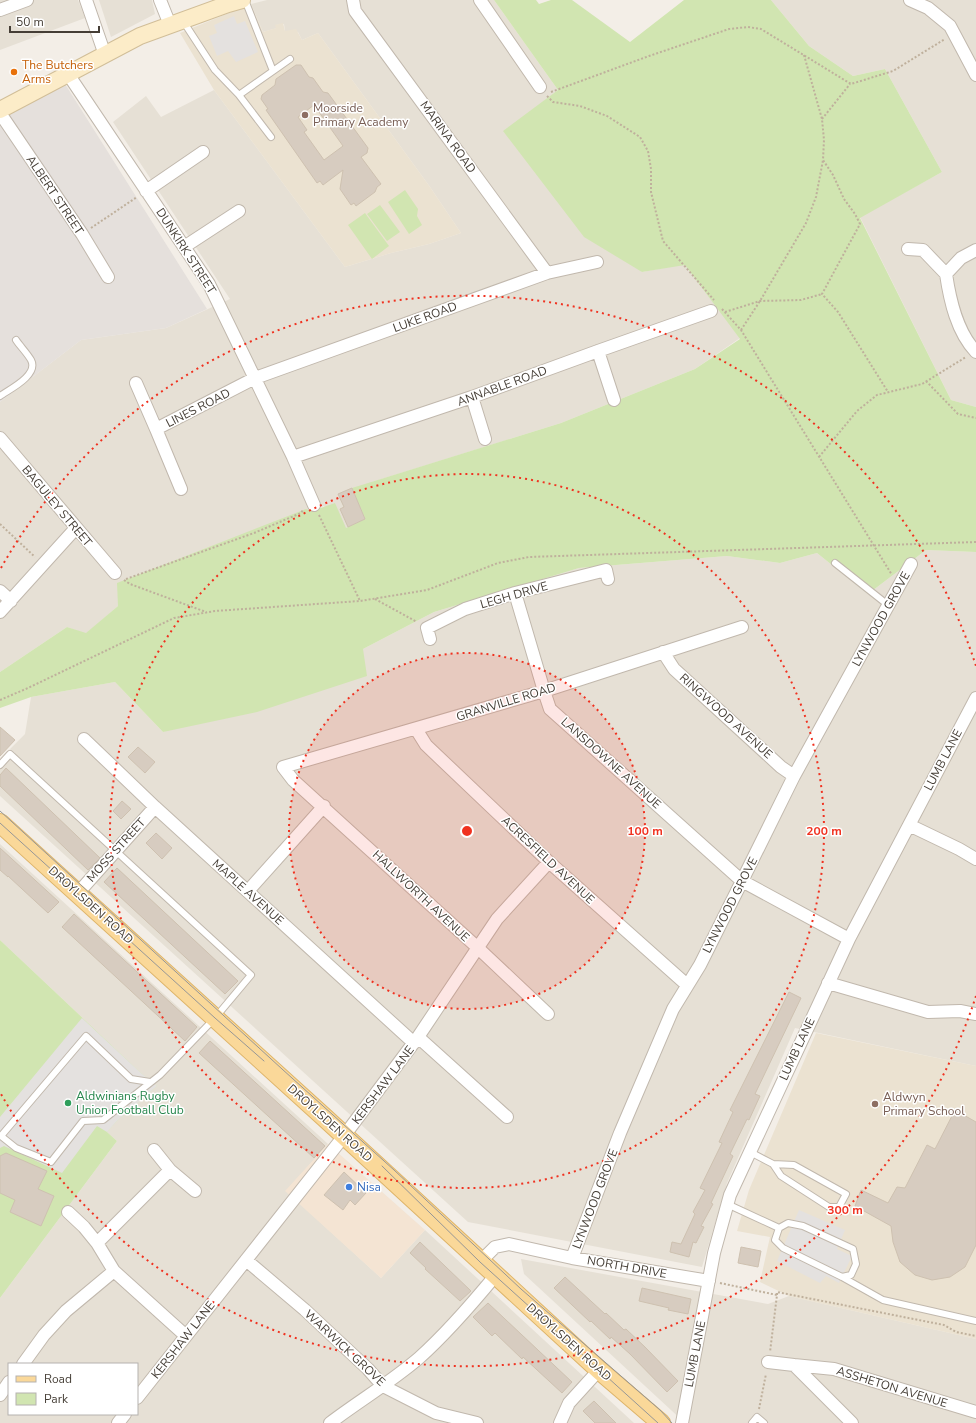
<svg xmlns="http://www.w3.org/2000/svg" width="976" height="1423" viewBox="0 0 976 1423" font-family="'Nunito Sans',sans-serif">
<rect width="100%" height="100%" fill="#f3eee7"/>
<path fill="#e6e0d5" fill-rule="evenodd" d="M 0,0 L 78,0 L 85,18 L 0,50 Z
M 99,0 L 152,0 L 155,14 L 111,37 Z
M 267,0 L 494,0 L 558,90 L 504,132 L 642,272 L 685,264 L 740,338 L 695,369 L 561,423 L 372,482 L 364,594 L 324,506 L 312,511 L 118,606 L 86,634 L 67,627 L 0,672 L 0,402 L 81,340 L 166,328 L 230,299 L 113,122 L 146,96 L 161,117 L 214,90 L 345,267 L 391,253 L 429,244 L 461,233 L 430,187 L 318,33 L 302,40 L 298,32 L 285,31 L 284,24 L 276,25 L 277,28 L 263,32 L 251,4 Z
M 771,0 L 976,0 L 976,407 L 951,400 L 860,217 L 942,172 L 885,69 L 853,76 L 809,46 Z
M 926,550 L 976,552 L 976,1066 L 795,1028 L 727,1183 L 702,1267 L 468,1222 L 0,796 L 0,769 L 15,753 L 10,749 L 25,734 L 31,697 L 115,682 L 163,732 L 363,649 L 434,612 L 579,568 L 727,556 L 780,563 L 817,553 L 868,594 Z
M 0,844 L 328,1144 L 286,1191 L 381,1278 L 425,1230 L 634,1423 L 0,1423 L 0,1298 L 117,1141 L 107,1132 L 117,1121 L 157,1086 L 141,1073 L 0,940 ZM 9,1364 L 137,1364 L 137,1414 L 9,1414 Z
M 521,1259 L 768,1304 L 789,1296 L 976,1339 L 976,1423 L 685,1423 L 524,1274 Z"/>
<path fill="#f4e4d3" d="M 328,1144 L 425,1230 L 381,1278 L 285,1191 Z"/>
<path fill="#e5e0dc" d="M 65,84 L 207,309 L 166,328 L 81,340 L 0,402 L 0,115 Z"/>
<path fill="#ebe2d1" d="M 251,4 L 263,32 L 276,28 L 275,25 L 283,23 L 285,31 L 296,29 L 302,40 L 318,33 L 430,187 L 461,233 L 429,244 L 391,253 L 345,267 L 214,90 L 180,33 Z
M 816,1033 L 976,1066 L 976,1339 L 789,1296 L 760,1282 L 770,1237 L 737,1231 L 749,1190 Z"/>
<path fill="#d1e5b1" d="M 494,0 L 536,0 L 539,4 L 551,0 L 572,0 L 630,42 L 684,0 L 771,0 L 809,46 L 853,76 L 885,69 L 942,172 L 860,218 L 951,400 L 976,407 L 976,552 L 926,550 L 868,594 L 817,553 L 780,563 L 727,556 L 579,568 L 434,612 L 363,649 L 367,676 L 257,712 L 163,732 L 115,682 L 31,697 L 0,708 L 0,672 L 67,627 L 86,633 L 118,606 L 117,583 L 306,509 L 312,511 L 335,503 L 346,528 L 365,519 L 352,488 L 561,423 L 695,369 L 740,339 L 685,265 L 642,272 L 584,237 L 503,131 L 558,90 Z
M 405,190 L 418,209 L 417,216 L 422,225 L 409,234 L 388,202 Z
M 380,205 L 400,232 L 387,241 L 367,214 Z
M 365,213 L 389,246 L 372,259 L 348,225 Z
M 0,940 L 141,1073 L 157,1086 L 117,1121 L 107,1132 L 117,1141 L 0,1298 Z"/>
<path fill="#e4e1df" d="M 234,16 L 237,24 L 245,21 L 258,52 L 236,62 L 228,51 L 217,56 L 209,36 L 217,33 L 214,25 Z
M 82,1018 L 141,1073 L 157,1086 L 117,1121 L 107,1132 L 97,1126 L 62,1173 L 4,1146 L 0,1148 L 0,1117 Z
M 799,1210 L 845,1230 L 837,1249 L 852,1256 L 839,1283 L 826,1276 L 820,1283 L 777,1261 Z"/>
<path fill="#d7ccc0" stroke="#cec1b0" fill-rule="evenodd" d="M 296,65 L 301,65 L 309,77 L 313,78 L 323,92 L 328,93 L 368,148 L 367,153 L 361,157 L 381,184 L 377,187 L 375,192 L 356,206 L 354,203 L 351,205 L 340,189 L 343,170 L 323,185 L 320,181 L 317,183 L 266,110 L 268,109 L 261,99 L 262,95 L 275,85 L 276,79 ZM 314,105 L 343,146 L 324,160 L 304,132 L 307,130 L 298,117 Z
M 352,488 L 365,519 L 348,527 L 340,509 L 344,507 L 338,494 Z
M 0,727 L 15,740 L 0,756 Z
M 138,747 L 155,762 L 145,773 L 128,757 Z
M 6,768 L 100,858 L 88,870 L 0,786 L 0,775 Z
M 122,801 L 131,809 L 121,819 L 113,811 Z
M 156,833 L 172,848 L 162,859 L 146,843 Z
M 0,848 L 59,902 L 48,913 L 8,876 L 8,877 L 0,870 Z
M 117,868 L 238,981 L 225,994 L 104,882 Z
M 74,914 L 197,1027 L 185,1041 L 62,927 Z
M 789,992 L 801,998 L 755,1094 L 760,1096 L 749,1120 L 747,1119 L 730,1154 L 733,1156 L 711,1203 L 713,1204 L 701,1226 L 704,1227 L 696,1243 L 693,1242 L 689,1257 L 670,1252 L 672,1242 L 681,1244 L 695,1214 L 693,1212 L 705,1190 L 700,1188 L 722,1143 L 719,1142 L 733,1112 L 730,1110 Z
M 210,1041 L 325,1146 L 314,1158 L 199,1053 Z
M 955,1110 L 976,1122 L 976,1245 L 965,1267 L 950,1277 L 932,1280 L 915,1275 L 900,1262 L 893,1242 L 891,1226 L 855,1206 L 861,1190 L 888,1203 L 897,1187 L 905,1188 L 927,1145 L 935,1149 Z
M 6,1153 L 47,1171 L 38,1189 L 54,1196 L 41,1226 L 10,1212 L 15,1200 L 0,1193 L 0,1156 Z
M 344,1172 L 366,1193 L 355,1205 L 350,1200 L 343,1210 L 324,1195 Z
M 420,1242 L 471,1291 L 460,1301 L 425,1269 L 426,1268 L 410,1253 Z
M 741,1247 L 761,1251 L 758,1267 L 738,1263 Z
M 565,1277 L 605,1314 L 606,1313 L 624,1330 L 626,1329 L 645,1347 L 678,1381 L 667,1392 L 630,1354 L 611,1337 L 610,1339 L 591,1321 L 590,1322 L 554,1288 Z
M 642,1288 L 691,1299 L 688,1314 L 668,1310 L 669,1308 L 639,1301 Z
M 488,1303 L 572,1382 L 562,1393 L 523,1357 L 522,1359 L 495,1333 L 492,1336 L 473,1317 Z
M 594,1401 L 616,1423 L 595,1423 L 583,1411 Z"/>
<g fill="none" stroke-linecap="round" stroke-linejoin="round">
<g stroke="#c1b8ad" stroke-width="8">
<path id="lane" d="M 245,0 L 273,71
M 183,21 L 215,70 L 239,95 L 271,137
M 239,95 L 290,59
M 0,396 C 10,389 39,375 31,360 C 27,353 20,346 16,340
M 835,563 L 888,605
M 0,765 L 10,754 L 251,975 L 215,1018 L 160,1075 L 103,1120 L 83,1121 L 51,1162 L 16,1148 L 1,1136 L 86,1036 L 131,1079 L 150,1082
M 750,1152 L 773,1164 L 781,1176 L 829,1207 L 839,1207 L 846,1194 L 794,1165 L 773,1164
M 727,1204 L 779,1228 L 775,1240 L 783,1248 L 842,1277 L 883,1300 L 976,1321
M 779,1228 L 788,1223 L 803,1226 L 853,1249 L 856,1264 L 851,1275 L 842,1277
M 752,1423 L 757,1417 L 764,1423"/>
</g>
<g stroke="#c1b8ad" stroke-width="14">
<path id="street" d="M 86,0 L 105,55
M 160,0 L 170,25
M 353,0 L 355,11 L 547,273
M 480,0 L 540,87
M 910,0 L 928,8 L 950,26 L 976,75
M 0,10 L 27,0
M 68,74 L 209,284 L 293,457 L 314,505
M 0,113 L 82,234 L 108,277
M 146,191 L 203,152
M 184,247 L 239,211
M 908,249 L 923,250 L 946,274
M 976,250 L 961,258 L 946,274 C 950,301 957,332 976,352
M 598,351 L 614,400
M 136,383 L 156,429
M 472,397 L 485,439
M 0,438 L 115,573
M 293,457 L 472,397 L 598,351 L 711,311
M 181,489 L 156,429 L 255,378 L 547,273 L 597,262
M 0,591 L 11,601
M 515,593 L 544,691 L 550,709 L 742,881 L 849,939
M 0,612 L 76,528
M 430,639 L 427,628 L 465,609 L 515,593 L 606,570 L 608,579
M 663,652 L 674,669 L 781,767 L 794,776
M 416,729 L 426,745 L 549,862 L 687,985
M 84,739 L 155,807 L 414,1043
M 909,825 L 959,849 L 976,859
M 248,891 L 324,806
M 78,893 L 155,807
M 828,983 L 928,1012 L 960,1011 L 976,1014
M 548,1014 L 478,948 L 293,780 L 283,767 L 544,691 L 742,627
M 418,1037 L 507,1117
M 170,1170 L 195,1191
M 68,1212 L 84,1227 L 97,1243 L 114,1271 L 186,1336
M 97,1243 L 170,1170 L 154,1150
M 572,1258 L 620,1133 L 673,1009 L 700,965 L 742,881 L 794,776 L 911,564
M 246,1260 L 305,1310 L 368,1369 L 383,1386 L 436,1413 L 477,1423
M 480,1262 L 495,1247 L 509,1244 L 572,1258 L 709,1281
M 768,1362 L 794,1365
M 23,1364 L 44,1335 L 66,1311 L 114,1271
M 0,1395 L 9,1382
M 137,1398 L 344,1136 L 418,1037 L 497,919 L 549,862
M 118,1423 L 125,1414
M 330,1423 C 359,1401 391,1382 419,1358 C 447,1333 471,1305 495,1276
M 560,1423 L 569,1403 L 599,1370
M 682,1423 L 714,1253 L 730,1195 L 849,939 L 976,698
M 852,1423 L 794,1365 L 834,1369 L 976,1412"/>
</g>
<g stroke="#d1be98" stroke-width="18">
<path id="secondary" d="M 0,110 L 140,36 L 228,4 L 242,0"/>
</g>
<g stroke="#deb469" stroke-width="20">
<path id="primary" d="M 0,823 L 324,1117 L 599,1370 L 661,1423"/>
</g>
<path stroke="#bfb09c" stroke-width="2" stroke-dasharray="2 2" stroke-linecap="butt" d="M 804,55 L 822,119 L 824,140 L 823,160 L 833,175 L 844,199 L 855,214 L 860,224 L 822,294 L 838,312 L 888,392
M 551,92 L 649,56 L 729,29 L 748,27 L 761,29 L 851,84 L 893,71 L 945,39
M 547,96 L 553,102 L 580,106 L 607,116 L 640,137 L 648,151 L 651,169 L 651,192 L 663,241 L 714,300
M 822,119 L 850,84
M 91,228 L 137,197
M 722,309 L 741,330 L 892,575
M 725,312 L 760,301 L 801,300 L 822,294
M 741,330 L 760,301 L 806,223 L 816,197 L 823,160
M 926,381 L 958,414 L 976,418
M 819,457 L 857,411 L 877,395 L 922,384 L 966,357
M 319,515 L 360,601
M 0,524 L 35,557
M 126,579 L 254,533 L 301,513 L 303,510
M 124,580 L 130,584 L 206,612
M 375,599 L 417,622
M 0,700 L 28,688 L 174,618 L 215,611 L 360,601 L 427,590 L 498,563 L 529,557 L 976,542
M 720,1283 L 777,1295 L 770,1352
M 777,1295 L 777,1292 L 944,1325 L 956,1332 L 976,1336
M 759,1409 L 766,1374"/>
<use href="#lane" stroke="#fff" stroke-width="6"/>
<use href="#street" stroke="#fff" stroke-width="12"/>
<use href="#secondary" stroke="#fcecc8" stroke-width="16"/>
<use href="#primary" stroke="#fad899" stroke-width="18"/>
<path stroke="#969696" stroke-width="1" d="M 0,811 L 282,1069 L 394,1170 L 521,1289 L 660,1410 L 672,1423
M 0,823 L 215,1018 L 264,1061
M 382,1166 L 480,1262 L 658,1423"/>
</g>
<circle cx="467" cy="831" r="178" fill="#f03220" fill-opacity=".12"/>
<g fill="none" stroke="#f03220" stroke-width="2" stroke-dasharray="2 4">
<circle cx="467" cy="831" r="178"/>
<circle cx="467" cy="831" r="357"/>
<path d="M976 996A535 535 0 0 1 1 1094M1 568A535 535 0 0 1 976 666"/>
</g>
<circle fill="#e8710a" stroke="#fff" stroke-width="1.5" cx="14" cy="72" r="4"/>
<g fill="#8d6e63" stroke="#fff" stroke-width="1.5">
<circle cx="305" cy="115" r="4"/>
<circle cx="875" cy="1104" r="4"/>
</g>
<circle fill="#2e9e5b" stroke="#fff" stroke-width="1.5" cx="68" cy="1103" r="4"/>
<circle fill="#3f7fe0" stroke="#fff" stroke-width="1.5" cx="349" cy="1187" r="4"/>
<g text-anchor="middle" stroke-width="3" stroke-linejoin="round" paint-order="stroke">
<g font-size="12" fill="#c56008" stroke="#fff" text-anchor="start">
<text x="22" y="69">The Butchers<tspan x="22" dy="14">Arms</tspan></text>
</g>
<g font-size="12" fill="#785e54" stroke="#fff" text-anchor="start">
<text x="313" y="112">Moorside<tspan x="313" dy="14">Primary Academy</tspan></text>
<text x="883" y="1101">Aldwyn<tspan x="883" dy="14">Primary School</tspan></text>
</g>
<g font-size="12" fill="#453e36" stroke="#fff">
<text transform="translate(448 137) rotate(54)" y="4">MARINA ROAD</text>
<text transform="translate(55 195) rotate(56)" y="4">ALBERT STREET</text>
<text transform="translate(186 251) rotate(57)" y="4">DUNKIRK STREET</text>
<text transform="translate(425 317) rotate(-20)" y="4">LUKE ROAD</text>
<text transform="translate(502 386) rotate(-20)" y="4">ANNABLE ROAD</text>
<text transform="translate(198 408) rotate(-27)" y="4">LINES ROAD</text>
<text transform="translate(57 506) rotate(50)" y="4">BAGULEY STREET</text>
<text transform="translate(514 595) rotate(-16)" y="4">LEGH DRIVE</text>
<text transform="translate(881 619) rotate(-61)" y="4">LYNWOOD GROVE</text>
<text transform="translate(506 702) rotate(-17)" y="4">GRANVILLE ROAD</text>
<text transform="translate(726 716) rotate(42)" y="4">RINGWOOD AVENUE</text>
<text transform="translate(943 760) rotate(-62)" y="4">LUMB LANE</text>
<text transform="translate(611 763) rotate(42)" y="4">LANSDOWNE AVENUE</text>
<text transform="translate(116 850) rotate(-48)" y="4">MOSS STREET</text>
<text transform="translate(548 860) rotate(43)" y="4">ACRESFIELD AVENUE</text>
<text transform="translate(248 892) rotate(42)" y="4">MAPLE AVENUE</text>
<text transform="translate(421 896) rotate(43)" y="4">HALLWORTH AVENUE</text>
<text transform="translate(91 905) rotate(42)" y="4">DROYLSDEN ROAD</text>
<text transform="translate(730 905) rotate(-63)" y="4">LYNWOOD GROVE</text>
<text transform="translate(797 1049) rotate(-65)" y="4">LUMB LANE</text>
<text transform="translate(383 1085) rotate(-53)" y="4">KERSHAW LANE</text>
<text transform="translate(330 1123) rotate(42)" y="4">DROYLSDEN ROAD</text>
<text transform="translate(595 1199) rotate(-69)" y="4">LYNWOOD GROVE</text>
<text transform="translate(627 1267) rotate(10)" y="4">NORTH DRIVE</text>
<text transform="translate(183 1340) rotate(-52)" y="4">KERSHAW LANE</text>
<text transform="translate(569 1342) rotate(42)" y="4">DROYLSDEN ROAD</text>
<text transform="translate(345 1348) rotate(43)" y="4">WARWICK GROVE</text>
<text transform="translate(695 1354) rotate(-79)" y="4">LUMB LANE</text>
<text transform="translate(892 1387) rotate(17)" y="4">ASSHETON AVENUE</text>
</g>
<g font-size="12" fill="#27864d" stroke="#fff" text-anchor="start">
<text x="76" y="1100">Aldwinians Rugby<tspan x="76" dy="14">Union Football Club</tspan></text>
</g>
<g font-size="12" fill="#366cbe" stroke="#fff" text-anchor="start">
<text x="357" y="1191">Nisa</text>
</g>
</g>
<circle cx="467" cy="831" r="6" fill="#f03220" stroke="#fff" stroke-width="2"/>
<g font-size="12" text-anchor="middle" font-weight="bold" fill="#f03220" stroke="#fff" stroke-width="3" stroke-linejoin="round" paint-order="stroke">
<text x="645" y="835">100 m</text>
<text x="824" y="835">200 m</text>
<text x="845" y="1214">300 m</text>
</g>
<rect x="8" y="1363" width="130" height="52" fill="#ffffff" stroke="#b5b2af"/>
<rect x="16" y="1376" width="20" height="6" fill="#fad899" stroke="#b5b2af"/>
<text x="44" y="1383" font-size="12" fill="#453e36">Road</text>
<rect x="16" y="1393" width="20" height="12" fill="#d1e5b1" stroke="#b5b2af"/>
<text x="44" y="1403" font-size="12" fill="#453e36">Park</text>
<path d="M10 26v6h89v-6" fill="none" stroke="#453e36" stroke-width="2"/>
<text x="16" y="26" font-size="12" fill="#453e36" stroke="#ffffff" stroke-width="3" paint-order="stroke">50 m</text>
</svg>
